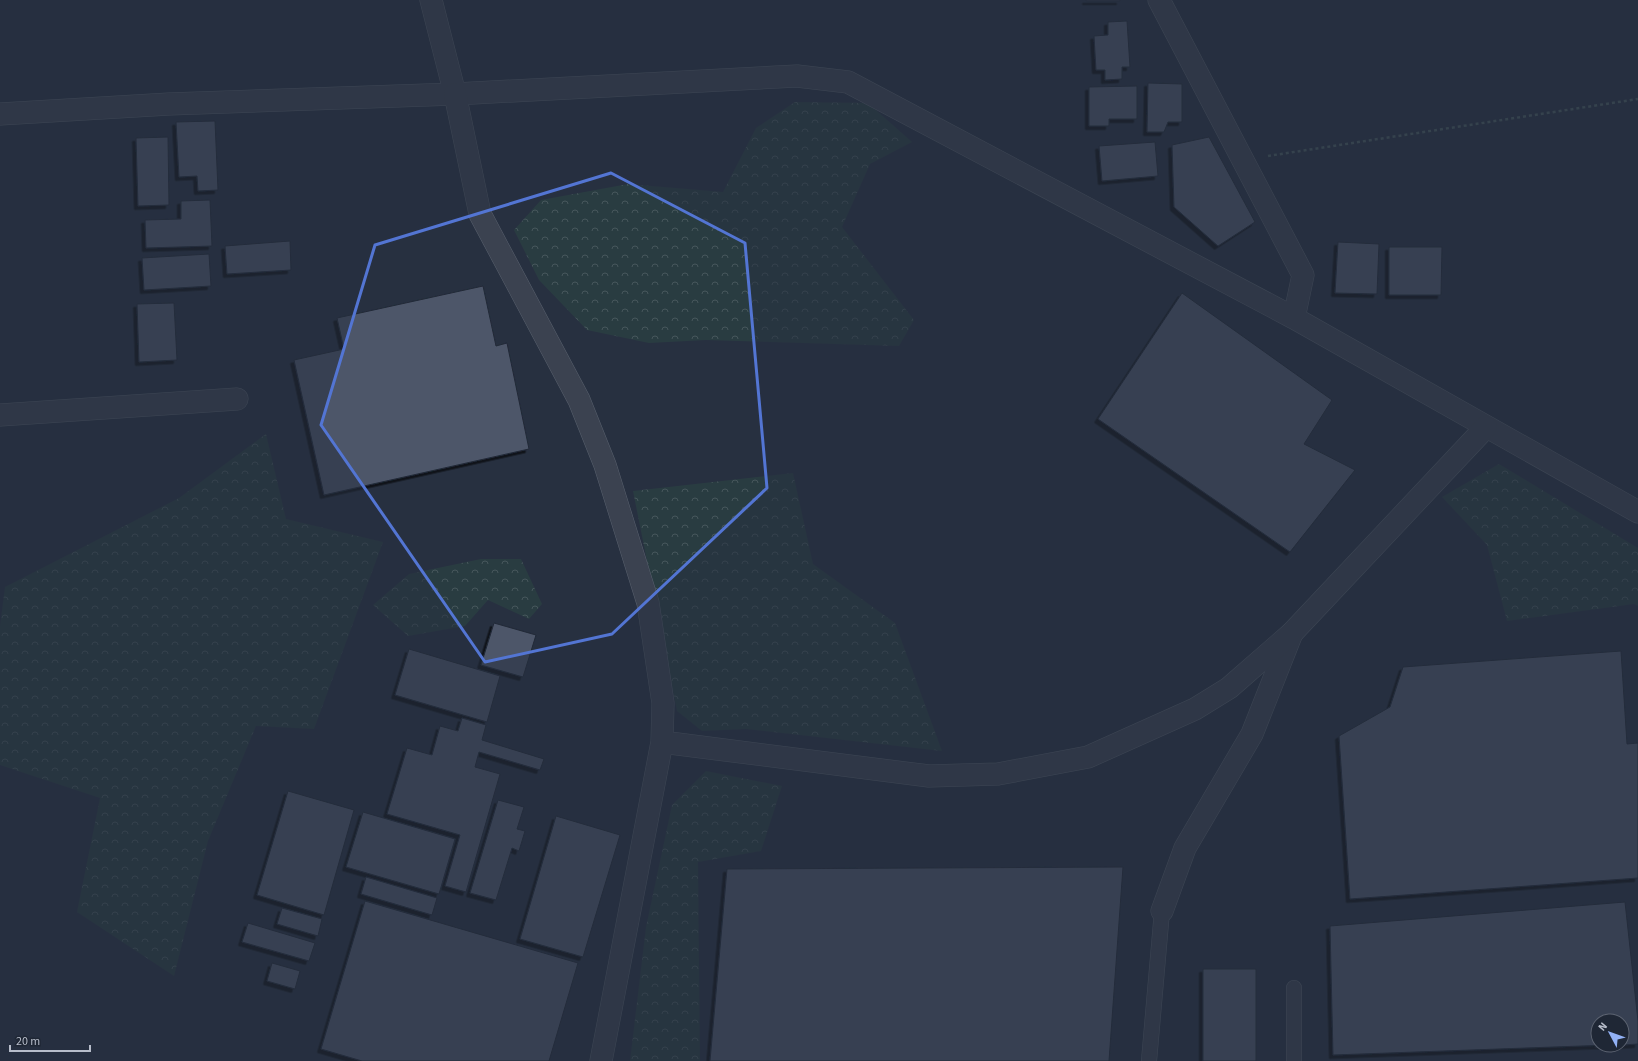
<svg xmlns="http://www.w3.org/2000/svg" width="1638" height="1061" viewBox="0 0 1638 1061" font-family="'Source Sans 3',sans-serif">
<defs>
<pattern id="forest-crowns" width="20" height="18" patternUnits="userSpaceOnUse"><rect width="20" height="18" fill="#293c41"/><path d="M2 6a3 3 0 1 1 6 0M12 15a3 3 0 1 1 6 0" fill="none" stroke="#46565b"/></pattern>
<filter id="shadow"><feDropShadow dx="-3.5" dy="3.5" stdDeviation="0" flood-color="#0009"/></filter>
</defs>
<rect width="100%" height="100%" fill="#273040"/>
<path fill="url(#forest-crowns)" d="M 795,102 L 868,103 L 912,142 L 870,164 L 842,227 L 914,320 L 899,346 L 706,340 L 649,343 L 587,330 L 539,280 L 514,230 L 541,200 L 628,184 L 723,192 L 756,128 Z
M 266,434 L 286,519 L 383,542 L 314,729 L 256,726 L 208,841 L 174,976 L 77,912 L 100,798 L 0,765 L 0,626 L 5,587 L 179,498 Z
M 1499,464 L 1638,548 L 1638,606 L 1634,604 L 1507,621 L 1487,545 L 1442,497 Z
M 793,473 L 813,564 L 895,623 L 942,751 L 746,729 L 702,731 L 677,711 L 633,491 Z
M 481,559 L 521,559 L 542,604 L 529,619 L 488,600 L 465,626 L 408,636 L 373,605 L 409,574 Z
M 706,771 L 782,786 L 761,851 L 698,862 L 700,1061 L 630,1061 L 646,927 L 672,805 Z"/>
<path fill="#4d5669" stroke="#212937" filter="url(#shadow)" d="M 1086,0 L 1120,0 L 1120,1 L 1086,1 Z
M 1127,21 L 1130,67 L 1122,67 L 1122,79 L 1105,80 L 1105,70 L 1096,70 L 1094,36 L 1108,35 L 1108,22 Z
M 1148,83 L 1182,84 L 1182,122 L 1168,122 L 1164,132 L 1147,132 Z
M 1137,86 L 1137,119 L 1109,119 L 1109,126 L 1089,126 L 1089,87 Z
M 215,121 L 218,190 L 198,191 L 197,176 L 179,177 L 176,122 Z
M 168,137 L 169,205 L 138,206 L 136,138 Z
M 1209,137 L 1255,222 L 1218,246 L 1174,207 L 1172,145 Z
M 1155,142 L 1158,176 L 1102,181 L 1099,146 Z
M 210,200 L 212,246 L 146,248 L 145,220 L 181,219 L 181,201 Z
M 290,241 L 291,270 L 227,274 L 225,246 Z
M 1338,242 L 1379,244 L 1377,294 L 1335,293 Z
M 1389,247 L 1442,247 L 1441,295 L 1389,295 Z
M 209,254 L 211,286 L 144,290 L 142,258 Z
M 483,286 L 496,346 L 507,343 L 529,449 L 324,495 L 294,360 L 344,349 L 337,318 Z
M 1182,293 L 1332,400 L 1304,444 L 1355,470 L 1290,552 L 1098,419 Z
M 174,303 L 177,360 L 139,362 L 137,304 Z
M 494,623 L 536,635 L 523,677 L 481,665 Z
M 409,649 L 500,676 L 487,722 L 395,695 Z
M 1621,651 L 1627,744 L 1638,743 L 1638,878 L 1350,899 L 1339,736 L 1390,707 L 1403,667 Z
M 462,718 L 486,725 L 482,740 L 544,759 L 540,770 L 479,752 L 475,767 L 500,774 L 466,892 L 445,886 L 460,835 L 387,814 L 407,748 L 432,755 L 440,726 L 458,731 Z
M 288,791 L 354,810 L 324,915 L 257,895 Z
M 498,800 L 524,807 L 517,829 L 525,831 L 519,851 L 512,848 L 496,900 L 470,893 Z
M 363,812 L 455,839 L 439,894 L 346,867 Z
M 556,816 L 620,835 L 583,957 L 520,939 Z
M 1123,867 L 1109,1061 L 710,1061 L 727,869 Z
M 366,877 L 437,898 L 432,915 L 361,894 Z
M 365,901 L 578,963 L 549,1061 L 362,1061 L 321,1049 Z
M 1625,902 L 1638,1021 L 1638,1044 L 1622,1045 L 1622,1021 L 1598,1021 L 1598,1045 L 1609,1045 L 1333,1055 L 1330,926 Z
M 282,908 L 322,919 L 318,936 L 277,924 Z
M 248,923 L 315,943 L 309,961 L 242,942 Z
M 272,963 L 300,971 L 295,989 L 267,981 Z
M 1203,969 L 1256,969 L 1256,1061 L 1203,1061 Z"/>
<g fill="none" stroke-linecap="round" stroke-linejoin="round">
<g stroke="#58606d" stroke-width="16">
<path id="service" d="M 1149,1061 L 1162,911
M 1294,1061 L 1294,988"/>
</g>
<g stroke="#58606d" stroke-width="23">
<path id="minor" d="M 431,0 L 455,94
M 1159,0 L 1303,275 L 1294,318
M 0,114 L 169,104 L 455,94 L 797,76 L 848,82 L 1294,318 L 1638,512
M 0,415 L 237,399
M 1162,911 L 1185,848 L 1252,734 L 1292,633"/>
</g>
<g stroke="#58606d" stroke-width="23">
<path id="tertiary" d="M 455,94 L 480,214 L 579,400 L 605,465 L 648,603 L 663,703 L 662,742 L 601,1061
M 662,742 L 929,776 L 998,774 L 1088,757 L 1195,709 L 1229,688 L 1292,633 L 1486,427"/>
</g>
<path stroke="#47595e" stroke-width="2.5" stroke-dasharray="3 3" stroke-linecap="butt" d="M 1268,156 L 1638,99"/>
<use href="#service" stroke="#3b4250" stroke-width="15"/>
<use href="#minor" stroke="#3b4250" stroke-width="22"/>
<use href="#tertiary" stroke="#3b4250" stroke-width="22"/>
</g>
<path d="M0 0H1638V1061H0ZM 611,173 L 745,243 L 767,488 L 612,634 L 485,662 L 321,425 L 375,245 Z" fill="#273040" fill-opacity=".55" fill-rule="evenodd"/>
<path fill="none" stroke="#5375d3" stroke-width="3" stroke-linejoin="round" d="M 611,173 L 745,243 L 767,488 L 612,634 L 485,662 L 321,425 L 375,245 Z"/>
<g transform="translate(1610 1033) rotate(311)"><circle r="19" fill="#1f2735" stroke="#5c6371"/>
<path d="M0-3L7 15L0 10L-7 15Z" fill="#92b1f5"/>
<text y="-6" font-size="11" font-weight="bold" text-anchor="middle" fill="#b7bdca">N</text>
</g>
<path d="M10 1045v6h80v-6" fill="none" stroke="#b7bdca" stroke-width="2"/>
<text x="16" y="1045" font-size="12" fill="#b7bdca" stroke="#1f2735" stroke-width="3" paint-order="stroke">20 m</text>
</svg>
